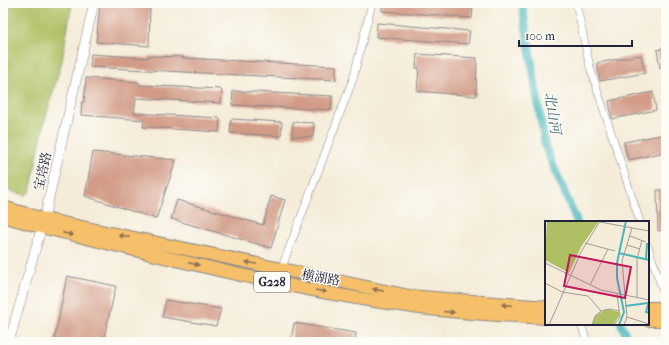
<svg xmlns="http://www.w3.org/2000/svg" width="669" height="345" viewBox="0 0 669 345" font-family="'IM FELL French Canon','Noto Serif SC',serif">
<rect width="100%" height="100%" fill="#fdfcf7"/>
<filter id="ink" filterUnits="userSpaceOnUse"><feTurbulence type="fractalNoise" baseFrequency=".025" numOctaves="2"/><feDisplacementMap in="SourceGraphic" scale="8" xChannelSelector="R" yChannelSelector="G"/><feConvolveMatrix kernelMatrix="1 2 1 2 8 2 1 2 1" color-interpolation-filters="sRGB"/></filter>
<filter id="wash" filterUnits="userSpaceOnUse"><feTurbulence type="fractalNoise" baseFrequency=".012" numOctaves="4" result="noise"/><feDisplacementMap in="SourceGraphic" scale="16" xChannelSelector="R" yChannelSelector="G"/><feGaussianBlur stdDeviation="0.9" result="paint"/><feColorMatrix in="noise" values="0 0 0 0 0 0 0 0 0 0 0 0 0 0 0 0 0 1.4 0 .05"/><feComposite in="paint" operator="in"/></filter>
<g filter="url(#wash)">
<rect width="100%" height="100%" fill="#f4ecd8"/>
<path fill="#afc064" stroke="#687150" d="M 3,3 L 72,3 L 62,60 L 44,123 L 30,192 L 26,195 L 3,189 Z"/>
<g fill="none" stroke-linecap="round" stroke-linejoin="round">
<path stroke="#46b6bc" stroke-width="8" d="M 522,3 L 545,146 L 577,222
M 621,324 L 629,342"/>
</g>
<g id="blocks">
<path fill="#d29b87" d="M 382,3 L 447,3 L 473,5 L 472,18 L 382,11 Z
M 100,5 L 150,8 L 149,46 L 96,42 Z
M 377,23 L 470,31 L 468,44 L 376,37 Z
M 666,48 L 666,67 L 660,68 L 657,50 Z
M 91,54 L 148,58 L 148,56 L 183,57 L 183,58 L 336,66 L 336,80 L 90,67 Z
M 417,54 L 477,58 L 476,96 L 417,91 L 419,68 L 416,68 Z
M 641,55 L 645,73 L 600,81 L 597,63 Z
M 86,78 L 139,82 L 139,85 L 220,89 L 222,91 L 221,103 L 136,98 L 134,113 L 220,118 L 219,132 L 143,127 L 144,120 L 81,115 L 82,102 L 84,102 Z
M 233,91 L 332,96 L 331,110 L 232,105 Z
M 653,92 L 656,110 L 612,119 L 609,101 Z
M 231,119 L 282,122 L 281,136 L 230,133 Z
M 293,122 L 314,123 L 313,137 L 292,136 Z
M 666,134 L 666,152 L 628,160 L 624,142 Z
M 93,152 L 176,160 L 156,219 L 85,196 Z
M 657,190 L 666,190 L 666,230 L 658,231 Z
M 271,196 L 285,200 L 271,248 L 171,219 L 177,200 L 263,225 Z
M 67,276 L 116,286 L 103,342 L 54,342 Z
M 166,300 L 221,309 L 216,326 L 162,317 Z
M 294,323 L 356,333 L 355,342 L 291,340 Z"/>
</g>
</g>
<g filter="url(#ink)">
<use href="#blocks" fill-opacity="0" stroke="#8b878a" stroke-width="1"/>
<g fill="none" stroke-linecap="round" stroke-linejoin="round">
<g stroke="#8b878a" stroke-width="8">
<path id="minor" d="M 576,3 L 590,67 L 640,222
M 648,246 L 666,301
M 276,283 L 353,79 L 372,3
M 581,324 L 587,342"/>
</g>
<g stroke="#8b878a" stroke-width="10">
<path id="tertiary" d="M 9,342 L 44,219 L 94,3"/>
</g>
<g stroke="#8b878a" stroke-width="14">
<path id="trunk" d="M 3,207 L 44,219 L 409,296 L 546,307
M 3,216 L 41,227 C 162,256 284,289 407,306 C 453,313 500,315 546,318
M 648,308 L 666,308
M 648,320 L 666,320"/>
</g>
<use href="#minor" stroke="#fff" stroke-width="7"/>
<use href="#tertiary" stroke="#fff" stroke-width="9"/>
<use href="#trunk" stroke="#f6c06b" stroke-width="12"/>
</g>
<defs><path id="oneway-solid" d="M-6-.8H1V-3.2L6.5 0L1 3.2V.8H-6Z"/></defs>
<g fill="#8c7153">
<use href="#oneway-solid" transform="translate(68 234) rotate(13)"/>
<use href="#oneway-solid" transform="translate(124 236) rotate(-168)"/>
<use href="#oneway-solid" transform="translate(251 263) rotate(-168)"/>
<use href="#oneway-solid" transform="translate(194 264) rotate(13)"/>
<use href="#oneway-solid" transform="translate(378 290) rotate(-168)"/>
<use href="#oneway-solid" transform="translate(321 291) rotate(10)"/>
<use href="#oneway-solid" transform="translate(507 305) rotate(-175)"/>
<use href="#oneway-solid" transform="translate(449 312) rotate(5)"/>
</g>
</g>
<g text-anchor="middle" stroke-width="3" stroke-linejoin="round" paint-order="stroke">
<rect fill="#fdfcf7" stroke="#646373" stroke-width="1" x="254" y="272" width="36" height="20" rx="3"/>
<g font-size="12" font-weight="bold" fill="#22223b">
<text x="272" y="286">G228</text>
</g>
<g font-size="13" fill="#22223b" stroke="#fdfcf7">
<text transform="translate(42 171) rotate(-77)" y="5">宝塔路</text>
<text transform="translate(321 277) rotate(10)" y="5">横湖路</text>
</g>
<g font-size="14" font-style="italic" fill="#305d6f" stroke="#fdfcf7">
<text transform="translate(553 113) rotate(81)" y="5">北山河</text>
</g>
</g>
<g transform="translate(545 221)">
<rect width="104" height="104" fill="#f4ecd8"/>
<path d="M 2,0 L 54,0 L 36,26 L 24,52 L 0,39 ZM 62,88 L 74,91 L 74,95 L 68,104 L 47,104 L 51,94 Z" fill="#afc064"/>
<path fill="none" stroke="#46b6bc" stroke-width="2" d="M 74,32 L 104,39M 101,38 L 102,23 L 104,23M 104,80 L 101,91 L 104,92M 80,85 L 103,82M 74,104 L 79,91 L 72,57 L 72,42 L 81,0"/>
<path fill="none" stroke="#a09b99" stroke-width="1" d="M 55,1 L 104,10M 85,15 L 101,21M 40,22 L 70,30M 82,24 L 95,28M 0,42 L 56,69 L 104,79M 0,62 L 17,71 L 43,75 L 56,90M 45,64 L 63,28M 92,76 L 92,38 L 97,19M 82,96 L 104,103M 4,104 L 36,31 L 55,0M 47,104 L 50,95 L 56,90 L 65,88 L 74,90M 69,104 L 75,96 L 72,73M 79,104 L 82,96 L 77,40 L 87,7"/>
<path fill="#c2185b" fill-opacity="0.15" stroke="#c2185b" stroke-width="2" d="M 25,34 L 86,46 L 80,77 L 19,65 Z"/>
<rect width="104" height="104" fill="none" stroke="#22223b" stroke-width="2"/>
</g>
<rect width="669" height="345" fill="none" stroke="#fdfcf7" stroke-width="16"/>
<path d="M519 40v6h113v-6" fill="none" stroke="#22223b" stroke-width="2"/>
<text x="525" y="40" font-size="12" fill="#22223b" stroke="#fdfcf7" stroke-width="3" paint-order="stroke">100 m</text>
</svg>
